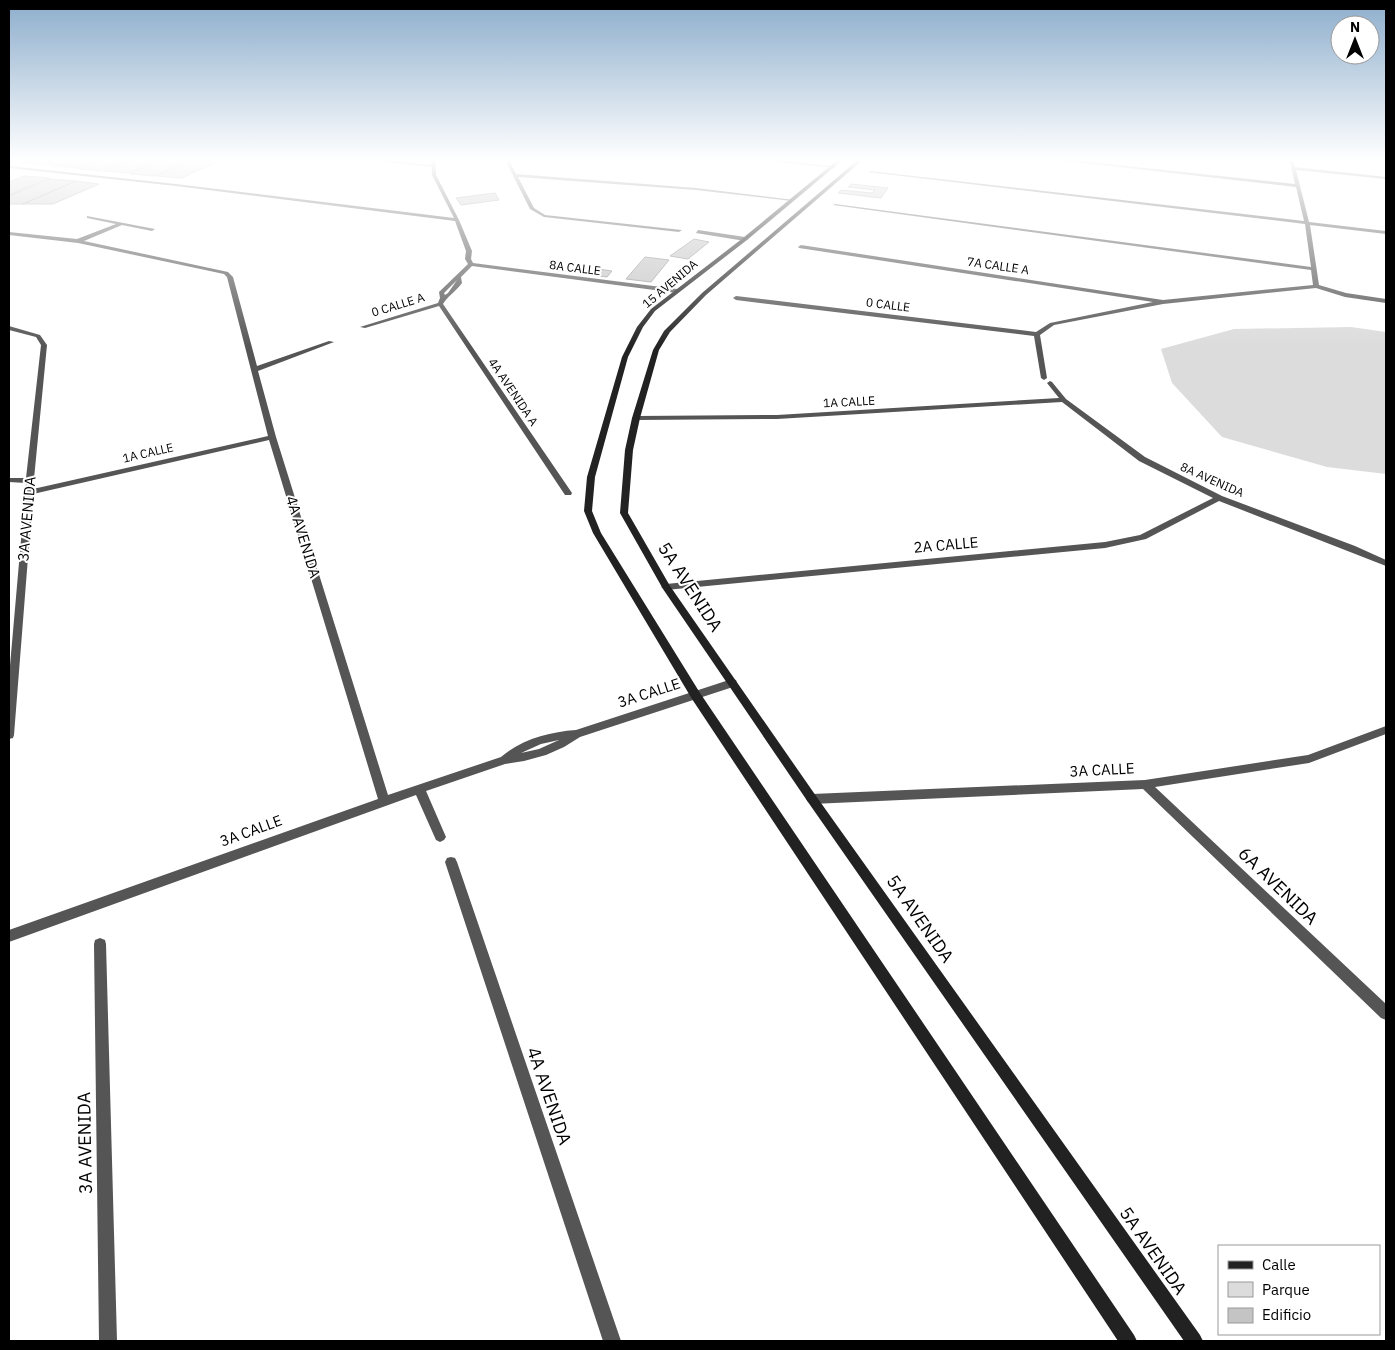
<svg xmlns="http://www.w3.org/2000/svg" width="1395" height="1350" viewBox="0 0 1395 1350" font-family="'IBM Plex Sans',sans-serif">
<rect width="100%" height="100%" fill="#fff"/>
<path fill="#dcdcdc" d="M 1351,327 L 1386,332 L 1386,474 L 1327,467 L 1222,437 L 1172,383 L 1161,349 L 1234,329 Z"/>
<path fill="#c4c4c4" stroke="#999" d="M 36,158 L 65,158 L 47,165 L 23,163 Z
M 70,158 L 103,158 L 78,168 L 51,166 Z
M 105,158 L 134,158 L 104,171 L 79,169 Z
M 135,158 L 164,158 L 129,173 L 104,171 Z
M 165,158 L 194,158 L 155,176 L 130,174 Z
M 196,158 L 225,158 L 182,178 L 157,176 Z
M 25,176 L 49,178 L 9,195 L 9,182 Z
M 50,179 L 76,181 L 23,204 L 9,204 L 9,196 Z
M 76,181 L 99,184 L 53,204 L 23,204 Z
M 851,184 L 888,188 L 881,198 L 838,193 L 841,190 L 872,193 L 875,190 L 848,187 Z
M 495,193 L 499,200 L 461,205 L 456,198 Z
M 694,239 L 709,242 L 688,259 L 670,256 Z
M 645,257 L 669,260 L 651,282 L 626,279 Z
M 598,269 L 612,271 L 607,277 L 592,275 Z"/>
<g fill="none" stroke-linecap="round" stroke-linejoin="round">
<path fill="#555" fill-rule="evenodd" d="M 15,158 L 21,158 L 9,163 L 9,161 Z
M 351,158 L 366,158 L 436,166 L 434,167 Z"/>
<path fill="#555" fill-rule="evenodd" d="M 431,158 L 435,158 L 436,175 L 459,220 L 472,251 L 471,259 L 473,263 L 677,289 L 680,291 L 677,293 L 472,266 L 461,277 L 462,283 C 457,290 446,298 443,304 L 572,493 L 571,495 L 565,495 L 439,306 L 365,328 L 360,327 L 438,303 L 440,298 L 439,292 L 468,264 L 465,259 L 466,251 L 455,221 L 176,186 L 9,168 L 9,166 L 176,184 L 454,218 L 432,175 ZM 457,280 L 448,293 L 445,295 L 444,293 Z
M 504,158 L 508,158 L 516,174 L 696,188 L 794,200 L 792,201 L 696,190 L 518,177 L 534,208 L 545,215 L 682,230 L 679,232 L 544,217 L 530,209 Z
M 747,158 L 761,158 L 836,167 L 834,168 Z
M 1039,158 L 1052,158 L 1295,184 L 1289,158 L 1293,158 L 1295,167 L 1386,177 L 1386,179 L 1296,170 L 1309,222 L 1386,231 L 1386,234 L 1310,225 L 1319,285 L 1346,293 L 1386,299 L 1386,303 L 1345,297 L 1316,288 L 1163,304 L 1054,325 L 1040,335 L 1047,378 L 1044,380 L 1041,378 L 1034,336 L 736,300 L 733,298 L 736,296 L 1036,332 L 1050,323 L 1153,302 L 799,248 L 798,247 L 801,245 L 1163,300 L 1313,285 L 1311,270 L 833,205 L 835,204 L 1311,267 L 1305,224 L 868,172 L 870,171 L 1304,221 L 1296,187 Z
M 87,216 L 155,229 L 152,231 L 122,225 L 84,241 L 228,272 L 233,277 L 257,366 L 329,341 L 334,342 L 258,371 L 276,437 L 388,795 L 501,757 C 522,739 549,732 576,730 L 732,679 L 736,680 L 737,683 L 736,686 L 580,737 L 564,747 L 546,755 L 524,761 L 505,764 L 426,791 L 446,837 L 444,840 L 440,842 L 436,840 L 416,795 L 9,942 L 9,930 L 378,799 L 269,440 L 33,494 L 14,735 L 13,738 L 9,739 L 9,677 L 26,483 L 9,482 L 9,478 L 26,478 L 41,345 L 36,337 L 9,330 L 9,326 L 40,335 L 47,345 L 33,489 L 268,436 L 227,277 L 224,274 L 78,243 L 9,235 L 9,232 L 77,239 L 116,224 L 87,218 ZM 559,740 L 539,749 L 521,753 L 541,744 Z
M 698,230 L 745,237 L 748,239 L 745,241 L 696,233 Z
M 1050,381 L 1052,382 L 1066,399 L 1145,457 L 1222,496 L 1355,546 L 1386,560 L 1386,566 L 1219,501 L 1146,539 L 1105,548 L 666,590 L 661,587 L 666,584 L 1105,542 L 1140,535 L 1213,498 L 1139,461 L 1062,402 L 777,419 L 636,420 L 632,418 L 636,416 L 777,415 L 1059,398 L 1047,383 Z
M 1386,726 L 1386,734 L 1309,763 L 1155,787 L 1386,1004 L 1386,1020 L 1381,1018 L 1143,789 L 812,804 L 808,802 L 806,799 L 808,796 L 812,794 L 1145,780 L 1308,755 Z
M 451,857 L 455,858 L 457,862 L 621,1341 L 603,1341 L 445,862 L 447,858 Z
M 100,938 L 105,940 L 106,944 L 117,1341 L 99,1341 L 94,944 L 95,940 Z"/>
<path fill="#222" fill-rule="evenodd" d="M 840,158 L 845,158 L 747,240 L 655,311 L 643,327 L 628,357 L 595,477 L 592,511 L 601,533 L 700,693 L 1134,1335 L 1137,1341 L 1118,1341 L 692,699 L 593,533 L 584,511 L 587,477 L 622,357 L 637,327 L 651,309 L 743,238 Z
M 860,158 L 865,158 L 706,295 L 670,332 L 659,350 L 640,418 L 633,450 L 628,513 L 670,586 L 816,796 L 1200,1335 L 1203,1341 L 1184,1341 L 808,802 L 663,589 L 620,513 L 625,450 L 632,418 L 653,350 L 664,331 L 702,293 Z"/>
</g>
<linearGradient id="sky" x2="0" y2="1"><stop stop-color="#8cadcc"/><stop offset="0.46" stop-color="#fff"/><stop offset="1" stop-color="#fff" stop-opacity="0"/></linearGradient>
<rect width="1395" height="347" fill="url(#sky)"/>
<g text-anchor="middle" stroke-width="4" stroke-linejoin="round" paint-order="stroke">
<g font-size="12" fill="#000" stroke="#fff">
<text transform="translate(998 266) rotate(8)" y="4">7A CALLE A</text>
<text transform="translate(575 268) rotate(7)" y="4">8A CALLE</text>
<text transform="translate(670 284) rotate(-40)" y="4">15 AVENIDA</text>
<text transform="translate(398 305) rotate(-17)" y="4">0 CALLE A</text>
<text transform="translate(888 305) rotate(7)" y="4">0 CALLE</text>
<text transform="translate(513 392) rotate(56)" y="4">4A AVENIDA A</text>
<text transform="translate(849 402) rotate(-3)" y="4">1A CALLE</text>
<text transform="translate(148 453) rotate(-13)" y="4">1A CALLE</text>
<text transform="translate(1212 480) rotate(24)" y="4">8A AVENIDA</text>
</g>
<g font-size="15" fill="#000" stroke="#fff">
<text transform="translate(27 519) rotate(-85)" y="5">3A AVENIDA</text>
<text transform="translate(303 537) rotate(73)" y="5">4A AVENIDA</text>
<text transform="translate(946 545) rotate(-5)" y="5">2A CALLE</text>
<text transform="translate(649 693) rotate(-18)" y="5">3A CALLE</text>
<text transform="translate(1102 770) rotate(-3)" y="5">3A CALLE</text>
<text transform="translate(251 831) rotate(-20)" y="5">3A CALLE</text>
</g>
<g font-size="18" fill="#000" stroke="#fff">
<text transform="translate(690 587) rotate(57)" y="6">5A AVENIDA</text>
<text transform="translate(1278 886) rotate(44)" y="6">6A AVENIDA</text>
<text transform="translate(920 919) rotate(55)" y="6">5A AVENIDA</text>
<text transform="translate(549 1096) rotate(71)" y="6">4A AVENIDA</text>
<text transform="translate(85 1143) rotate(-91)" y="6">3A AVENIDA</text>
<text transform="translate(1153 1251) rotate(55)" y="6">5A AVENIDA</text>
</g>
</g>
<rect width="1395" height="1350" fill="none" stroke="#000000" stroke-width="20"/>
<rect x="1218" y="1245" width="162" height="90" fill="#ffffff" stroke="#999999"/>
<rect x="1228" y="1261" width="25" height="8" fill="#222222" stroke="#999999"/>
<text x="1262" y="1270" font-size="15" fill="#000000">Calle</text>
<rect x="1228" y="1282" width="25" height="15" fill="#dcdcdc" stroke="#999999"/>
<text x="1262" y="1295" font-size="15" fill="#000000">Parque</text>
<rect x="1228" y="1308" width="25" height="15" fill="#c4c4c4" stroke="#999999"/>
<text x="1262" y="1320" font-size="15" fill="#000000">Edificio</text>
<g transform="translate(1355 40)"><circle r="24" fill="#ffffff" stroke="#999999"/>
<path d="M0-4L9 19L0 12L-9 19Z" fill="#000000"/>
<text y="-8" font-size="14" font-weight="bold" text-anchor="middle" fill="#000000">N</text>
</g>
</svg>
